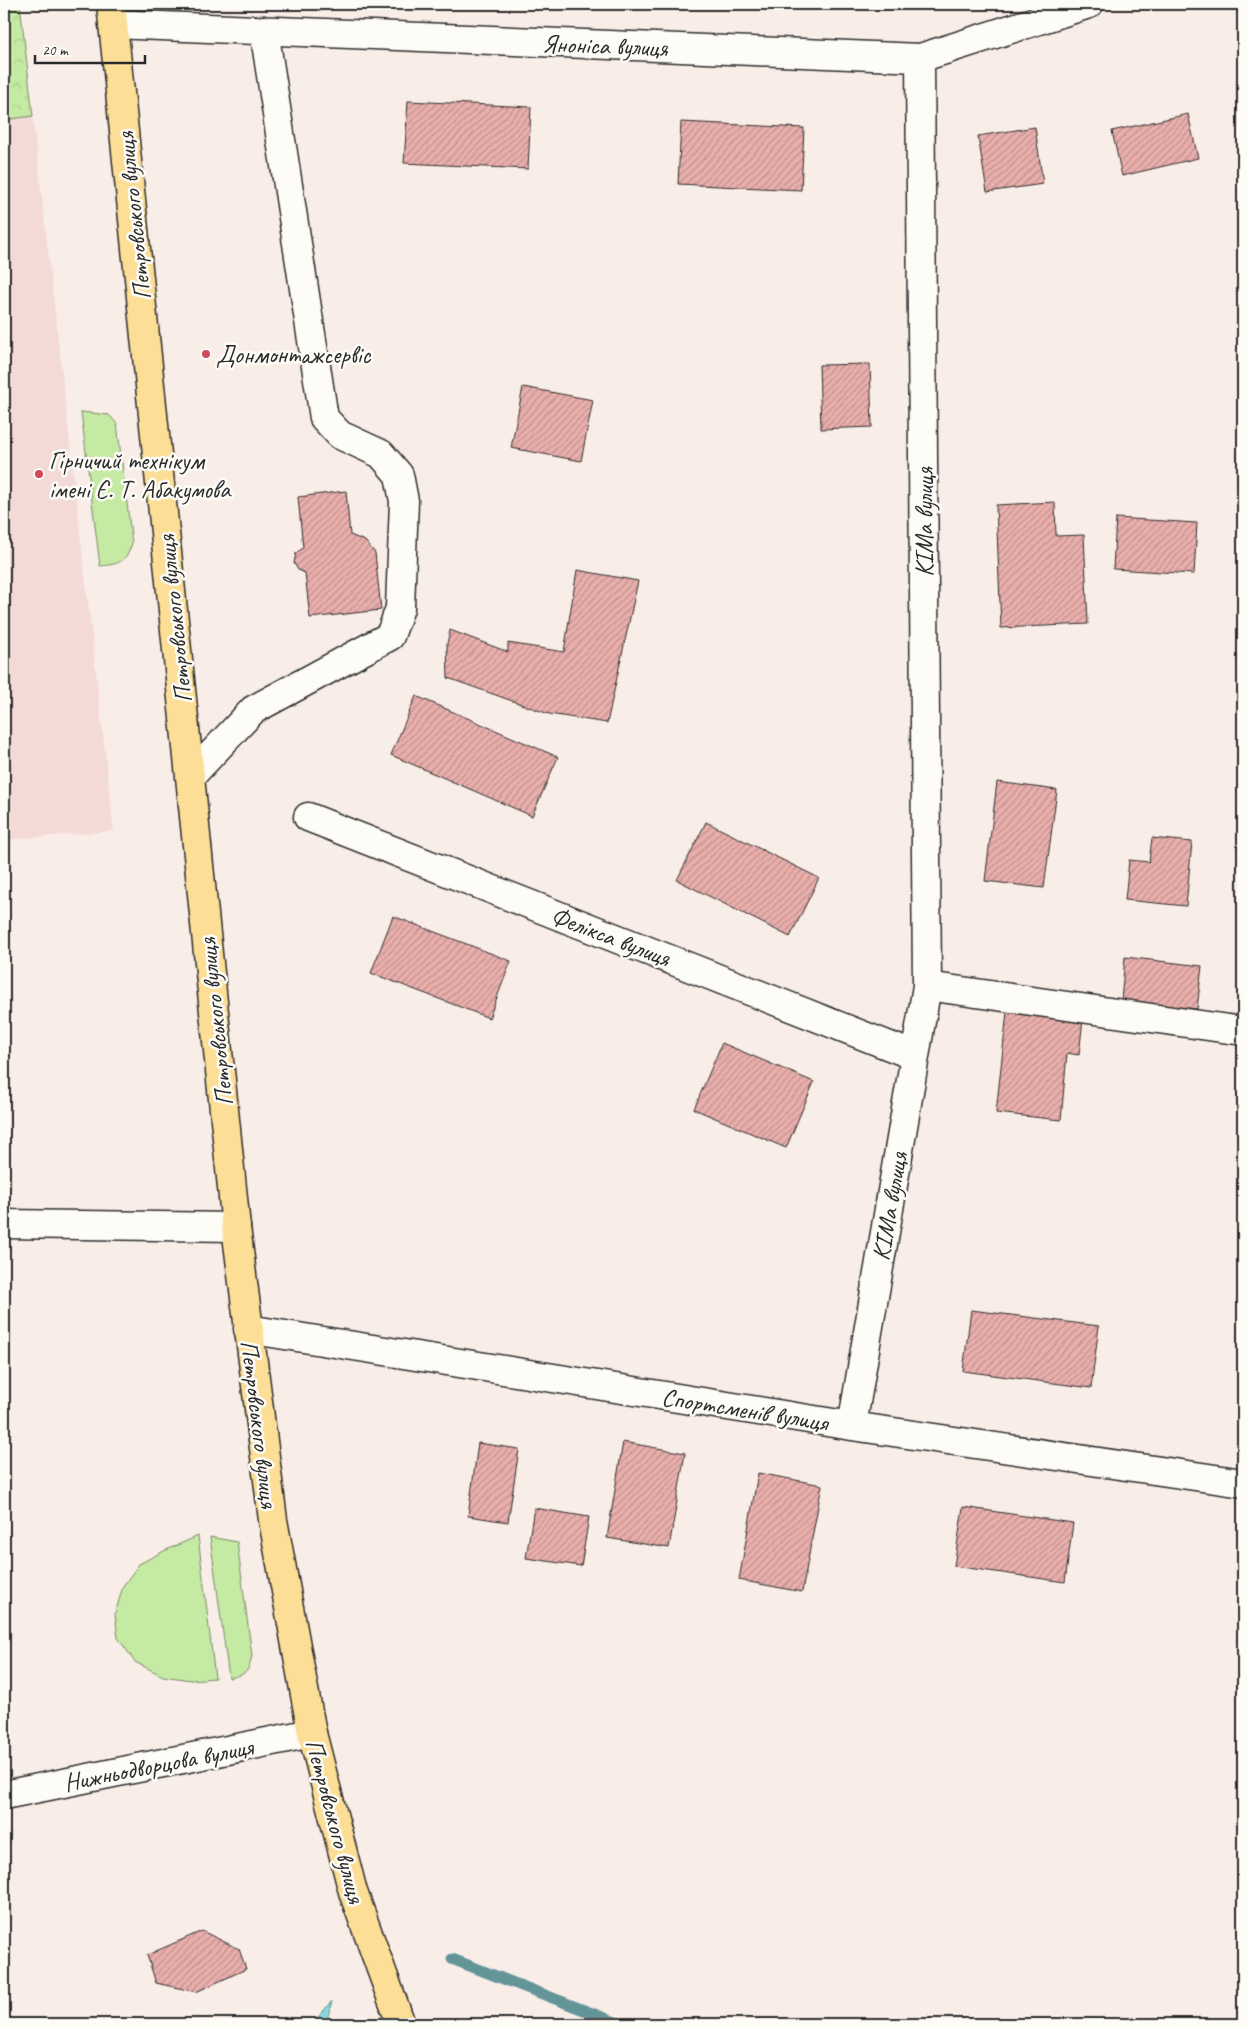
<svg xmlns="http://www.w3.org/2000/svg" width="1247" height="2028" viewBox="0 0 1247 2028" font-family="Caveat,sans-serif">
<defs>
<pattern id="forest-crowns" width="20" height="18" patternUnits="userSpaceOnUse" patternTransform="scale(1.25)"><rect width="20" height="18" fill="#c5eaa4"/><path d="M2 6a3 3 0 1 1 6 0M12 15a3 3 0 1 1 6 0" fill="none" stroke="#a9c98d"/></pattern>
<pattern id="water-ripples" width="26" height="14" patternUnits="userSpaceOnUse" patternTransform="scale(1.25)"><rect width="26" height="14" fill="#8adbe1"/><path d="M2 4q2-2 4 0t4 0M15 11q2-2 4 0t4 0" fill="none" stroke="#77bcc1"/></pattern>
<pattern id="building-hatch" width="6" height="6" patternUnits="userSpaceOnUse" patternTransform="scale(1.25)"><rect width="6" height="6" fill="#eaafac"/><path d="M-1 1l2-2M0 6l6-6M5 7l2-2" fill="none" stroke="#be8f8c"/></pattern>
</defs>
<rect width="100%" height="100%" fill="#f9ede8"/>
<filter id="ink" filterUnits="userSpaceOnUse"><feTurbulence type="fractalNoise" baseFrequency=".02" numOctaves="2"/><feDisplacementMap in="SourceGraphic" scale="10" xChannelSelector="R" yChannelSelector="G"/><feConvolveMatrix kernelMatrix="1 2 1 2 8 2 1 2 1" color-interpolation-filters="sRGB"/></filter>
<g filter="url(#ink)">
<path fill="#f4dad6" d="M 4,4 L 20,4 L 114,831 L 4,840 Z"/>
<path fill="#c5eaa4" stroke="#788a68" d="M 81,412 L 109,415 L 117,424 L 132,543 C 126,562 120,564 100,566 Z
M 198,1536 L 215,1678 L 191,1680 L 163,1676 L 135,1662 L 118,1638 L 115,1614 L 123,1586 L 139,1564 L 164,1551 Z
M 210,1537 L 237,1542 L 252,1656 C 248,1674 246,1674 229,1678 Z"/>
<path fill="url(#forest-crowns)" stroke="#788a68" d="M 4,4 L 20,4 L 33,116 L 4,120 Z"/>
<path fill="url(#water-ripples)" stroke="#649598" d="M 332,2001 L 326,2024 L 312,2024 Z"/>
<g fill="none" stroke-linecap="round" stroke-linejoin="round">
<path stroke="#649598" stroke-width="11" d="M 452,1959 L 620,2024"/>
</g>
<path fill="url(#building-hatch)" stroke="#2b2b2b" d="M 408,101 L 531,107 L 528,169 L 404,163 Z
M 1188,114 L 1198,158 L 1122,176 L 1112,131 Z
M 681,122 L 804,128 L 801,190 L 678,184 Z
M 1035,127 L 1043,184 L 987,192 L 978,136 Z
M 870,364 L 872,427 L 821,429 L 819,365 Z
M 523,387 L 593,400 L 581,461 L 511,448 Z
M 346,491 L 350,535 L 365,541 L 375,553 L 381,610 L 310,618 L 305,573 L 298,570 L 294,563 L 296,553 L 303,548 L 298,497 Z
M 1055,502 L 1056,536 L 1084,535 L 1088,624 L 1001,628 L 996,505 Z
M 1116,518 L 1197,523 L 1194,574 L 1113,569 Z
M 577,570 L 638,581 L 607,723 L 549,714 L 448,678 L 447,644 L 450,630 L 508,652 L 508,643 L 564,652 Z
M 416,696 L 558,757 L 532,816 L 391,755 Z
M 997,782 L 1057,790 L 1044,888 L 985,881 Z
M 706,822 L 819,878 L 790,937 L 677,880 Z
M 1152,838 L 1192,842 L 1186,906 L 1125,900 L 1129,860 L 1149,862 Z
M 393,916 L 511,961 L 489,1018 L 371,973 Z
M 1125,957 L 1202,966 L 1197,1009 L 1121,1001 Z
M 1007,1012 L 1083,1019 L 1079,1055 L 1067,1053 L 1061,1120 L 996,1113 Z
M 722,1043 L 814,1082 L 786,1148 L 694,1109 Z
M 971,1310 L 1099,1326 L 1091,1388 L 963,1371 Z
M 623,1442 L 685,1453 L 669,1548 L 607,1538 Z
M 478,1443 L 519,1449 L 508,1522 L 468,1516 Z
M 758,1473 L 822,1485 L 802,1592 L 739,1580 Z
M 963,1507 L 1073,1523 L 1065,1582 L 954,1566 Z
M 534,1508 L 589,1517 L 581,1566 L 526,1558 Z
M 202,1931 L 239,1949 L 246,1969 L 196,1992 L 156,1983 L 147,1955 Z"/>
<g fill="none" stroke-linecap="round" stroke-linejoin="round">
<g stroke="#2b2b2b" stroke-width="31">
<path id="minor" d="M 113,24 L 920,58 L 1089,4
M 191,776 L 253,710 L 390,636 L 400,608 L 404,501 L 399,475 L 381,454 L 340,435 L 324,418 L 264,30
M 308,817 L 915,1056
M 927,986 L 1243,1031
M 4,1224 L 236,1227
M 248,1329 L 852,1426 L 1243,1483
M 852,1426 L 927,986 L 920,58
M 4,1795 L 312,1733"/>
</g>
<g stroke="#2b2b2b" stroke-width="31">
<path id="major" d="M 111,4 L 236,1227 L 273,1520 L 312,1733 L 353,1892 L 401,2024"/>
</g>
<use href="#minor" stroke="#fdfcf7" stroke-width="28"/>
<use href="#major" stroke="#fcde96" stroke-width="28"/>
</g>
</g>
<g fill="#d1495b" stroke="#fdfcf7" stroke-width="2">
<circle cx="206" cy="354" r="5"/>
<circle cx="39" cy="474" r="5"/>
</g>
<g text-anchor="middle" stroke-width="5" stroke-linejoin="round" paint-order="stroke">
<g font-size="25" fill="#2b2b2b" stroke="#fdfcf7">
<text transform="translate(605 45) rotate(2)" y="9">Яноніса вулиця</text>
<text transform="translate(133 216) rotate(-96)" y="9">Петровського вулиця</text>
<text transform="translate(924 522) rotate(-90)" y="9">КІМа вулиця</text>
<text transform="translate(174 619) rotate(-96)" y="9">Петровського вулиця</text>
<text transform="translate(611 936) rotate(21)" y="9">Фелікса вулиця</text>
<text transform="translate(215 1022) rotate(-96)" y="9">Петровського вулиця</text>
<text transform="translate(889 1206) rotate(-80)" y="9">КІМа вулиця</text>
<text transform="translate(745 1409) rotate(9)" y="9">Спортсменів вулиця</text>
<text transform="translate(260 1424) rotate(83)" y="9">Петровського вулиця</text>
<text transform="translate(158 1764) rotate(-11)" y="9">Нижньодворцова вулиця</text>
<text transform="translate(336 1821) rotate(75)" y="9">Петровського вулиця</text>
</g>
<g font-size="25" fill="#2b2b2b" stroke="#fdfcf7" text-anchor="start">
<text x="216" y="363">Донмонтажсервіс</text>
<text x="49" y="469">Гірничий технікум<tspan x="49" dy="29">імені Є. Т. Абакумова</tspan></text>
</g>
</g>
<rect width="1247" height="2028" fill="none" stroke="#fdfcf7" stroke-width="20"/>
<rect x="10" y="10" width="1227" height="2008" fill="none" stroke="#2b2b2b" stroke-width="2" filter="url(#ink)"/>
<path d="M35 55v8h110v-8" fill="none" stroke="#2b2b2b" stroke-width="2.5"/>
<text x="42" y="55" font-size="15" fill="#2b2b2b" stroke="#fdfcf7" stroke-width="4" paint-order="stroke">20 m</text>
</svg>
